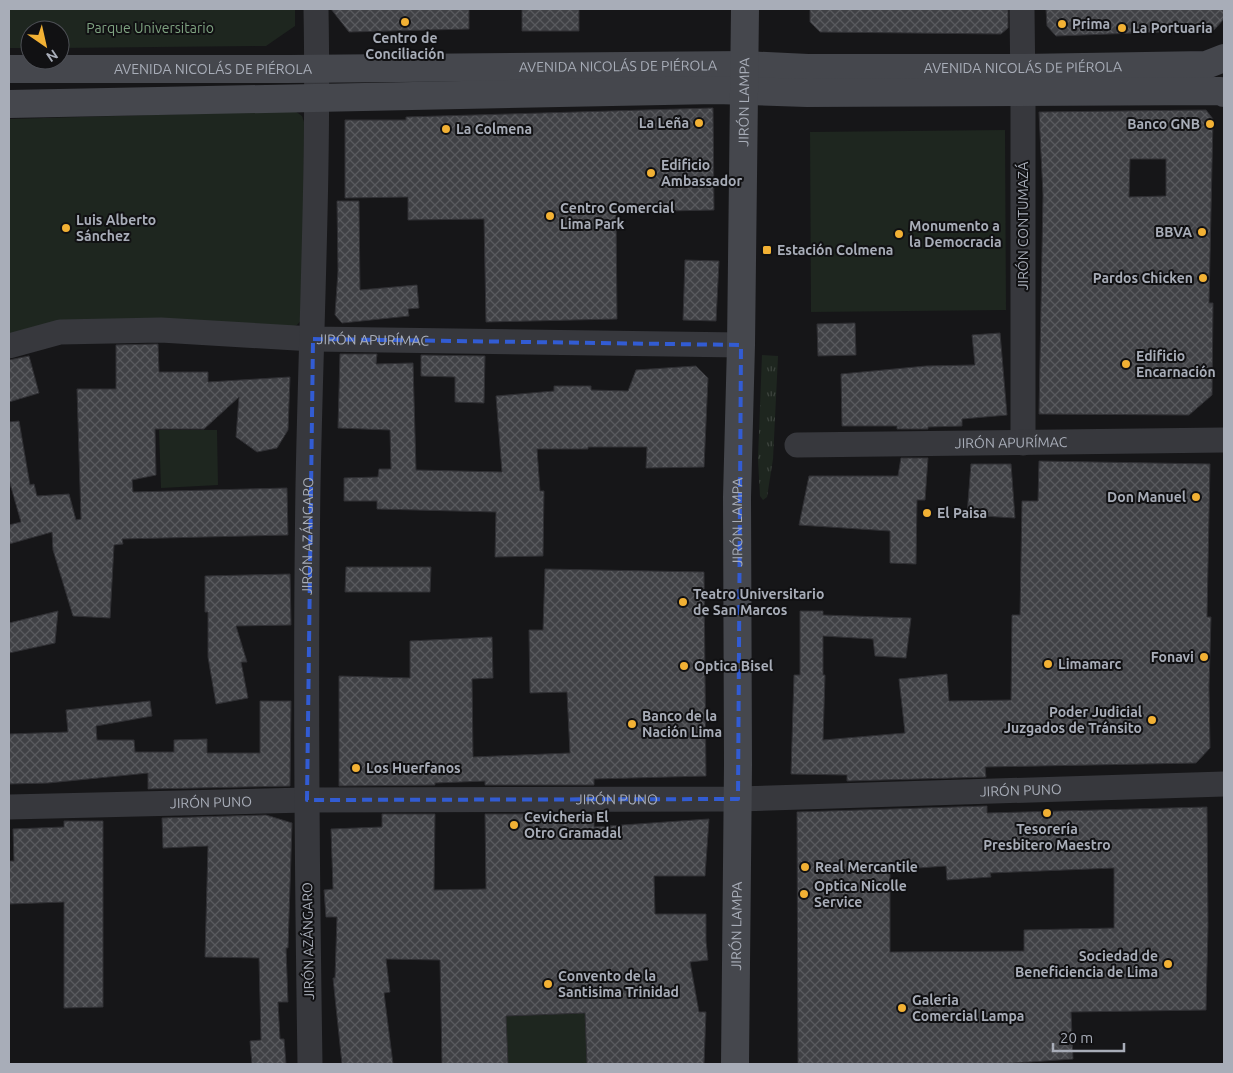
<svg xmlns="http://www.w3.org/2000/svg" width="1233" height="1073" viewBox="0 0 1233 1073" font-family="Ubuntu,sans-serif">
<defs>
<pattern id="grass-tufts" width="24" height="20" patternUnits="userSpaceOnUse" patternTransform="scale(1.25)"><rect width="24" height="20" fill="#1e261f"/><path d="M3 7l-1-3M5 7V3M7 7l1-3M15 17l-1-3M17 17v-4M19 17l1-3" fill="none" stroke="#3c433d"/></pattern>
<pattern id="building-cross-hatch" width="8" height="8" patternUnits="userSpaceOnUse" patternTransform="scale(1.25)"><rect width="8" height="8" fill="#404145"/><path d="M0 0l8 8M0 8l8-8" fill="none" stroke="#595a5e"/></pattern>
</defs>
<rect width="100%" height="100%" fill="#161618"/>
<path fill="url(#grass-tufts)" d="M 762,355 L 778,356 L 773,459 L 767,497 L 763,500 L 760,496 L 758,459 Z"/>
<path fill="#1e261f" d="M 9,9 L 295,9 L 295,26 L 266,46 L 60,48 L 60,30 L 30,30 L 30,48 L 9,48 Z
M 295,111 L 302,116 L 304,122 L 303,318 L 297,325 L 291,327 L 9,335 L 9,119 Z
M 1005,130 L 1006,310 L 811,312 L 810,132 Z
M 159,430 L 217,430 L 218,485 L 161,488 Z
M 585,1013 L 587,1064 L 508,1064 L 506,1016 Z"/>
<path fill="url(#building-cross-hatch)" stroke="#303034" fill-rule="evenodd" d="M 331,9 L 469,9 L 469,29 L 349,32 Z
M 522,9 L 579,9 L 579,31 L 522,31 Z
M 810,9 L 1008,9 L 1008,28 L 1001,34 L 820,32 L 810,22 Z
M 1046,9 L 1224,9 L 1224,19 L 1214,30 L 1056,36 L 1047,26 Z
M 713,108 L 714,210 L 616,212 L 617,319 L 486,322 L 484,219 L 408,220 L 408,197 L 345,198 L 345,120 L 406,120 L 406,117 Z
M 1206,110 L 1213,119 L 1209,303 L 1213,303 L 1212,395 L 1189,415 L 1039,414 L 1043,195 L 1039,112 ZM 1130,159 L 1166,159 L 1166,196 L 1129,197 Z
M 337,201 L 359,201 L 360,290 L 417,285 L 419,308 L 408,309 L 409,316 L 342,323 L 335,315 L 338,271 Z
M 685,260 L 719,261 L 716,321 L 683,320 Z
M 855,323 L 856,355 L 818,356 L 817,324 Z
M 1000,333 L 1007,415 L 962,419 L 962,426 L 928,427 L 928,429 L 897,429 L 897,426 L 842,426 L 841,374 L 926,366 L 975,365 L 972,335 Z
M 158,344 L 159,372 L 208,372 L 208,382 L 290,377 L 288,430 L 277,448 L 257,452 L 236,437 L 239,397 L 204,429 L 155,429 L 156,475 L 132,480 L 133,492 L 287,488 L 288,535 L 122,539 L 123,544 L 114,545 L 110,618 L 73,616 L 53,550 L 52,532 L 9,544 L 9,525 L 21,522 L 9,480 L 9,422 L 19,421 L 30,485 L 34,484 L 37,496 L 69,494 L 76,520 L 81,519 L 77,389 L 116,389 L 116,345 Z
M 340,354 L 377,354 L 376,364 L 413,363 L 416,470 L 502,472 L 496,396 L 554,391 L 554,386 L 591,386 L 591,390 L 628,391 L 636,370 L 696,366 L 708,378 L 704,467 L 646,468 L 647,447 L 588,447 L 588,449 L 537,449 L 540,491 L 544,491 L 543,556 L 495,557 L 496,512 L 377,509 L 377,501 L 344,501 L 344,478 L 378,477 L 379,469 L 391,469 L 390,430 L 338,428 Z
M 421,355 L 485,356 L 484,403 L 455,402 L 455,377 L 421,376 Z
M 29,356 L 39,393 L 9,402 L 9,360 Z
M 901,458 L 928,458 L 925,500 L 917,500 L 916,564 L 890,563 L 890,531 L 799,525 L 809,476 L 898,476 Z
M 1039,461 L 1210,464 L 1207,617 L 1211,617 L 1209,687 L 1210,748 L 1196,763 L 985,767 L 986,777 L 847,781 L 847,775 L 791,774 L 794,675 L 800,675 L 800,611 L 823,611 L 823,615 L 911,618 L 906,658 L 875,656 L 873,639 L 823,636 L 823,675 L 825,675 L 823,740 L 905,733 L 899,679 L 947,674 L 949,701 L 1011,700 L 1012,615 L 1020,615 L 1022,501 L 1038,501 Z
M 971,464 L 1011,464 L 1015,518 L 967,515 Z
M 346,567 L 431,567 L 430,592 L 345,592 Z
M 545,569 L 704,572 L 706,776 L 594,779 L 594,785 L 485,785 L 485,781 L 435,783 L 435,785 L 339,786 L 339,676 L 410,678 L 410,641 L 492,637 L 493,678 L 472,679 L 473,757 L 570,753 L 567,692 L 530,693 L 529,630 L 543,630 Z
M 290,574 L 291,625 L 236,626 L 247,662 L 241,662 L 248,698 L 216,704 L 208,657 L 208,612 L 205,612 L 205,576 Z
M 58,611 L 55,643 L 9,653 L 9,623 Z
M 150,701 L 152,716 L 96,726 L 97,740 L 134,740 L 135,752 L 174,752 L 174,740 L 207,739 L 207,753 L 260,753 L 260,701 L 291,701 L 290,786 L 148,789 L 148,773 L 48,783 L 9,784 L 9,734 L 68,732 L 66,710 Z
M 987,806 L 987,813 L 1207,807 L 1208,926 L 1206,1010 L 1071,1012 L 1073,1059 L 1001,1064 L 798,1064 L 797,812 ZM 946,866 L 947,880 L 991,877 L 990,873 L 1114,868 L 1114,928 L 1024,930 L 1024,951 L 890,952 L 890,870 Z
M 382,814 L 435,814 L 434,890 L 486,889 L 485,814 L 594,814 L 594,827 L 709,819 L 705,876 L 654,876 L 655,914 L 706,914 L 706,941 L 708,960 L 690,962 L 699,1012 L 706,1012 L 704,1064 L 587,1064 L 585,1013 L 506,1016 L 508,1064 L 442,1064 L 440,960 L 386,959 L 390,992 L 384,993 L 393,1064 L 342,1064 L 333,978 L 335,978 L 337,917 L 326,917 L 324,890 L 333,889 L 331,829 L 382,827 Z
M 266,815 L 292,823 L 288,948 L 286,948 L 288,1002 L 278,1002 L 280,1039 L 284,1039 L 286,1064 L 252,1064 L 250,1041 L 261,1040 L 259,958 L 205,957 L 208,846 L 163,848 L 162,818 Z
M 64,821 L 103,821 L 103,1007 L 64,1008 L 64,902 L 9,904 L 9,861 L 14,861 L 13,829 L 64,827 Z"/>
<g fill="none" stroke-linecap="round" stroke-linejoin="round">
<g stroke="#37383d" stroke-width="25">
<path d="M 1022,9 L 1023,93 L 1023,443"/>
<path id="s1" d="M 9,346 L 60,332 L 161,330 L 313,339 L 741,345"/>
<path id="s2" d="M 797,445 L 1224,440"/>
<path id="s3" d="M 9,807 L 307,800 L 738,799 L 1224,784"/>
<path id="s4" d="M 310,1064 C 307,872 305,679 308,486 C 311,327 319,168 316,9"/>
</g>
<g stroke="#45474d" stroke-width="28">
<path id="s5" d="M 9,69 L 289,69 L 745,65 L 808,68 L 1022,68 L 1206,65 L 1224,58"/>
<path d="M 9,104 L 716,90 L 807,93 L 1221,91 L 1224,93"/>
<path id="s6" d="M 735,1064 L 738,765 L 737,497 L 741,345 L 745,9"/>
</g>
</g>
<path fill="none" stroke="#325cd3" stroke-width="4" stroke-dasharray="10 6" stroke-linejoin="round" d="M 313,339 L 741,345 L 738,799 L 307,800 Z"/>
<g fill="#f2b134" stroke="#111113" stroke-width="2">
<circle cx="405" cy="22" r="5"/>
<circle cx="1062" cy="24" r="5"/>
<circle cx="1122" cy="28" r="5"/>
<circle cx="699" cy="123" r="5"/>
<circle cx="1210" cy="124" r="5"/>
<circle cx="446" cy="129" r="5"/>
<circle cx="651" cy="173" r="5"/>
<circle cx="550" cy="216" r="5"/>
<circle cx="66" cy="228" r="5"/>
<circle cx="1202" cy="232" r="5"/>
<circle cx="899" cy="234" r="5"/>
<rect x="762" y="245" width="10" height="10" rx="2.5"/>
<circle cx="1203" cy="278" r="5"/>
<circle cx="1126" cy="364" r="5"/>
<circle cx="1196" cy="497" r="5"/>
<circle cx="927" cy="513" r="5"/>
<circle cx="683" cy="602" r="5"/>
<circle cx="1204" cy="657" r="5"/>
<circle cx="1048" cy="664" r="5"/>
<circle cx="684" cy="666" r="5"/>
<circle cx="1152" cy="720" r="5"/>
<circle cx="632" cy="724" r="5"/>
<circle cx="356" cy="768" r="5"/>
<circle cx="1047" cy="813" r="5"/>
<circle cx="514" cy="825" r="5"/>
<circle cx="805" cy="867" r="5"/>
<circle cx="804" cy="894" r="5"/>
<circle cx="1168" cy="964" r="5"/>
<circle cx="548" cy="984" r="5"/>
<circle cx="902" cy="1008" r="5"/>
</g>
<g text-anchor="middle" stroke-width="4" stroke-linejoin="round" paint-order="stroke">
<g font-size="14" font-weight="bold" fill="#a8adb8" stroke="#111113" text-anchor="start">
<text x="1072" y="29">Prima</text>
<text x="1132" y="33">La Portuaria</text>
<text x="405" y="43" text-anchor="middle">Centro de<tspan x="405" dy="16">Conciliación</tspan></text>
<text x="689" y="128" text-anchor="end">La Leña</text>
<text x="1200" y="129" text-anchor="end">Banco GNB</text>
<text x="456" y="134">La Colmena</text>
<text x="661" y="170">Edificio<tspan x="661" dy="16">Ambassador</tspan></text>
<text x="560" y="213">Centro Comercial<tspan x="560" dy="16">Lima Park</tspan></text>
<text x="76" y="225">Luis Alberto<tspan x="76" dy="16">Sánchez</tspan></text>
<text x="909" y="231">Monumento a<tspan x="909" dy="16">la Democracia</tspan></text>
<text x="1192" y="237" text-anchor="end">BBVA</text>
<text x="777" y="255">Estación Colmena</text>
<text x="1193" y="283" text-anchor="end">Pardos Chicken</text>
<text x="1136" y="361">Edificio<tspan x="1136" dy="16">Encarnación</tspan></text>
<text x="1186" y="502" text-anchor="end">Don Manuel</text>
<text x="937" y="518">El Paisa</text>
<text x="693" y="599">Teatro Universitario<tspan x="693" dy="16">de San Marcos</tspan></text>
<text x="1194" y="662" text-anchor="end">Fonavi</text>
<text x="1058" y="669">Limamarc</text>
<text x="694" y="671">Optica Bisel</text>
<text x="1142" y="717" text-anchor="end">Poder Judicial<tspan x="1142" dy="16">Juzgados de Tránsito</tspan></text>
<text x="642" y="721">Banco de la<tspan x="642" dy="16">Nación Lima</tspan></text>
<text x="366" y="773">Los Huerfanos</text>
<text x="524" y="822">Cevicheria El<tspan x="524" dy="16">Otro Gramadal</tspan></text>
<text x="1047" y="834" text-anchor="middle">Tesorería<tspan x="1047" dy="16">Presbitero Maestro</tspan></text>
<text x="815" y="872">Real Mercantile</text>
<text x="814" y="891">Optica Nicolle<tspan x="814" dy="16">Service</tspan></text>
<text x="1158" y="961" text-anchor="end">Sociedad de<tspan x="1158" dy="16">Beneficiencia de Lima</tspan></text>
<text x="558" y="981">Convento de la<tspan x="558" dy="16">Santisima Trinidad</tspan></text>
<text x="912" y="1005">Galeria<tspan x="912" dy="16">Comercial Lampa</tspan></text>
</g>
<g font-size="14" fill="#7fa381" stroke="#111113">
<text x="150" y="33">Parque Universitario</text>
</g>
<g font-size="14" fill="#a8adb8" stroke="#111113">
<text dy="5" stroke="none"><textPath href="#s5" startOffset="609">AVENIDA NICOLÁS DE PIÉROLA</textPath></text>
<text dy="5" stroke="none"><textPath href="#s5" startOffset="1014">AVENIDA NICOLÁS DE PIÉROLA</textPath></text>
<text dy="5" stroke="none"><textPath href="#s5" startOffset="204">AVENIDA NICOLÁS DE PIÉROLA</textPath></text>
<text dy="5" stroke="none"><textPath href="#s6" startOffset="962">JIRÓN LAMPA</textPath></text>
<text transform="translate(1023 226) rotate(-90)" y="5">JIRÓN CONTUMAZÁ</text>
<text dy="5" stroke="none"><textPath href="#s1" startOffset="366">JIRÓN APURÍMAC</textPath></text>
<text dy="5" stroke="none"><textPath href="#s2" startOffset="214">JIRÓN APURÍMAC</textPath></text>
<text dy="5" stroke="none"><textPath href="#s6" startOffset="542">JIRÓN LAMPA</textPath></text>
<text dy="5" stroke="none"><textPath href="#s4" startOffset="528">JIRÓN AZÁNGARO</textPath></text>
<text dy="5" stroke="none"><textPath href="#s3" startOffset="1012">JIRÓN PUNO</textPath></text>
<text dy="5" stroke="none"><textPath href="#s3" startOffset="608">JIRÓN PUNO</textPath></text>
<text dy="5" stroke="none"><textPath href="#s3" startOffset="202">JIRÓN PUNO</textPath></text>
<text dy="5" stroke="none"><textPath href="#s6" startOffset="138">JIRÓN LAMPA</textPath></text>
<text transform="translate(308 941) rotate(-91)" y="5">JIRÓN AZÁNGARO</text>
</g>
</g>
<rect width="1233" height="1073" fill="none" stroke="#a8adb8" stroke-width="20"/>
<g transform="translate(45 45) rotate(146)"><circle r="24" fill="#111113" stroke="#4d4f55"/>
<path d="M0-4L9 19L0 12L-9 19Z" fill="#f2b134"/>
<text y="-8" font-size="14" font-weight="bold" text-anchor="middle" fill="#a8adb8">N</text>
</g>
<path d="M1053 1043v8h71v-8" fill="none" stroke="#a8adb8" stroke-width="2.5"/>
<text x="1060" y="1043" font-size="15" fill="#a8adb8" stroke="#111113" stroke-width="4" paint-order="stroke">20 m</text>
</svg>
